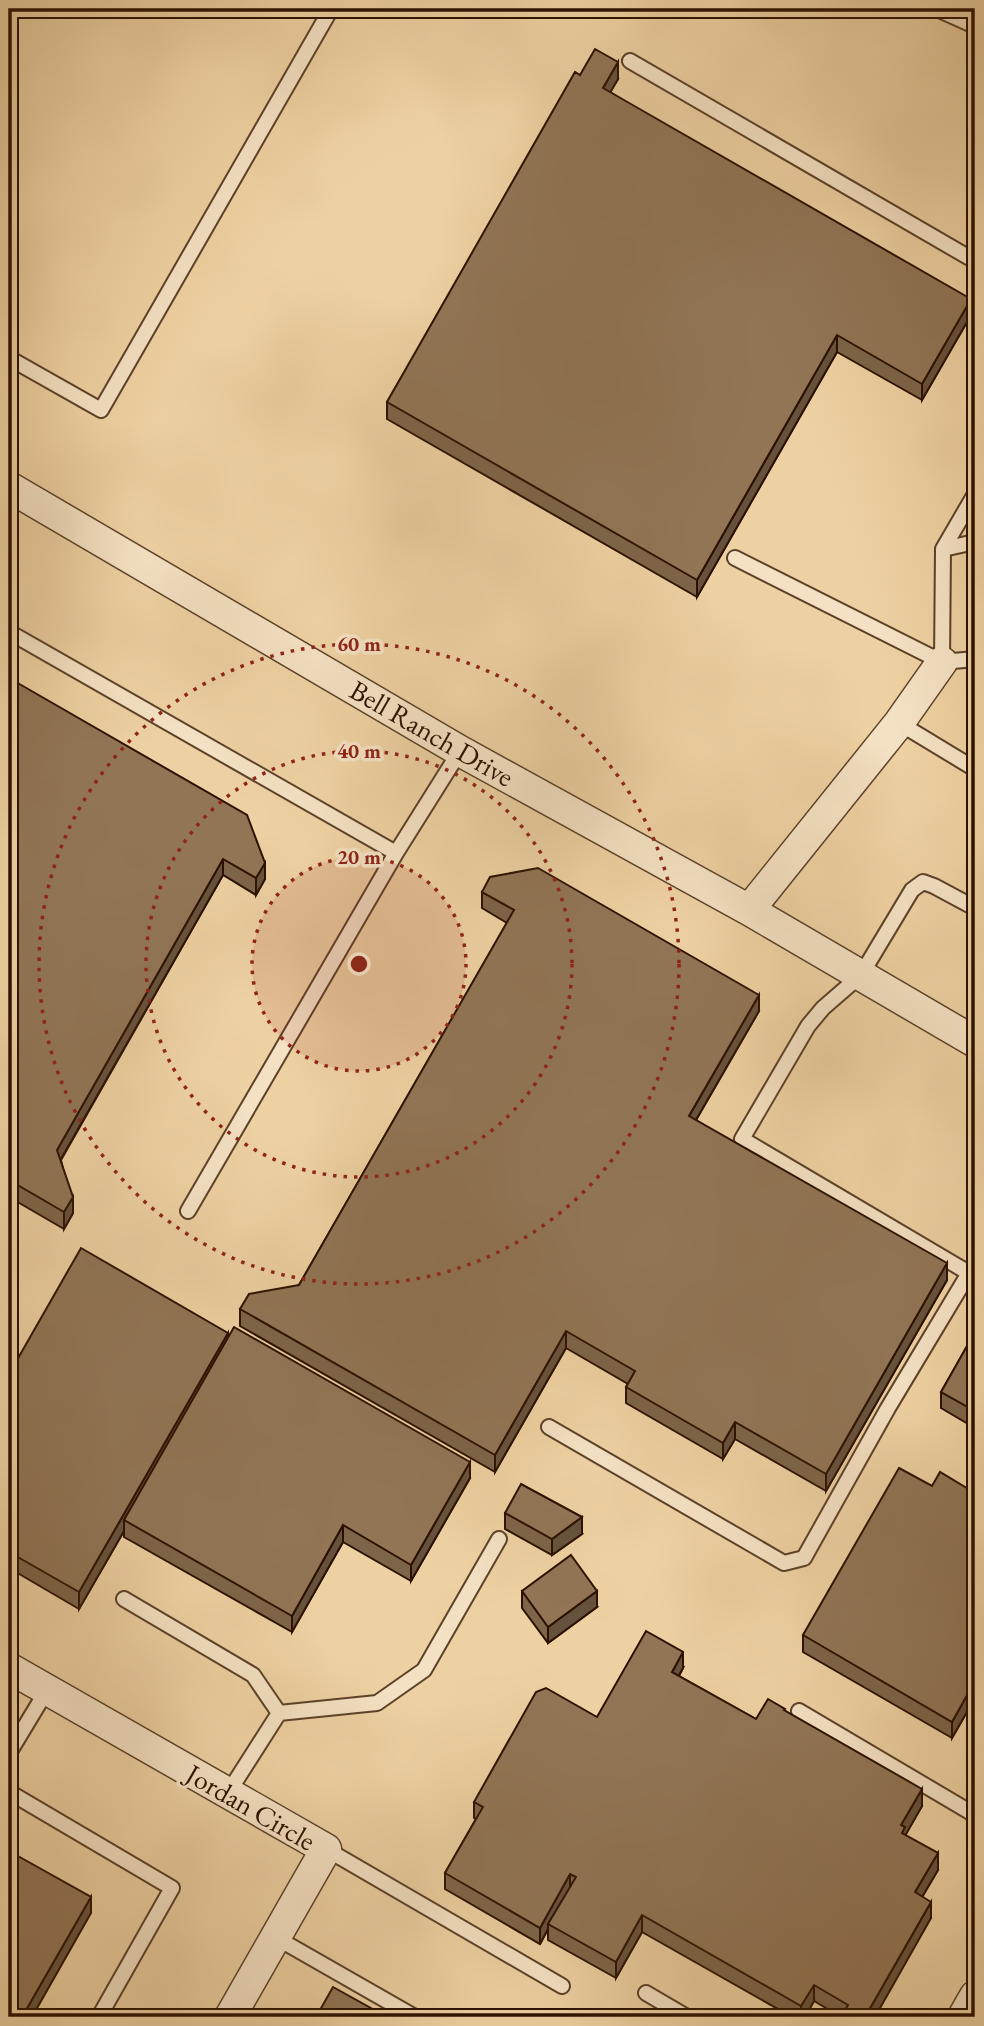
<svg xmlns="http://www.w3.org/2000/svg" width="984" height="2026" viewBox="0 0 984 2026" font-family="'EB Garamond',serif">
<rect width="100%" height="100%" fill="#eed1a2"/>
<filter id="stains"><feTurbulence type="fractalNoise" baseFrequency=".00286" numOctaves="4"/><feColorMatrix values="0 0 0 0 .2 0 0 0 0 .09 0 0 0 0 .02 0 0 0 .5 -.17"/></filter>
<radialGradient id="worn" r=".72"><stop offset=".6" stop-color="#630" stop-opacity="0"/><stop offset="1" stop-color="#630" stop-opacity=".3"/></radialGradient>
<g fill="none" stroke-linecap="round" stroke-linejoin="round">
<g stroke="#5c4129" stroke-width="18">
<path id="service" d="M 937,9 L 975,26
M 630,61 L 975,261
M 9,358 L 101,410 L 331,9
M 943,549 L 975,542
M 735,558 L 942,662 L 975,659
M 9,632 L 396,853 L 460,751
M 942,662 L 943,549 L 975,494
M 899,723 L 975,769
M 188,1211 L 396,853
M 969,1273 L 742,1139 L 808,1026 L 823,1008 L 861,975 L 912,890 L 923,882 L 934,886 L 975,908
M 549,1427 L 784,1563 L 804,1558 L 888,1408 L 975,1263
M 124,1599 L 253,1675 L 279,1713
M 799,1711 L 975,1815
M 9,1753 L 47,1690
M 9,1792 L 172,1888 L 99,2017
M 228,1793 L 279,1713 L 377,1703 L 424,1670 L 499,1539
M 326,1849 L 562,1986
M 275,1937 L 415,2017
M 646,1993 L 687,2017"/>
</g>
<g stroke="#5c4129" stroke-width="33">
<path id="minor" d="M 9,487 L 460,751 L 749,910 L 975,1042
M 749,910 L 899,723 L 942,662
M 9,1668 L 326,1849 L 230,2017
M 963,2017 L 975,1996"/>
</g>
<use href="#service" stroke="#f4e1c3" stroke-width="14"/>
<use href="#minor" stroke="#f4e1c3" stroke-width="30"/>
</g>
<path fill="#7d6549" stroke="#2c1101" stroke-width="2" d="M 580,75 L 618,79 L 610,92 L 971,315 L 922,400 L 837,352 L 697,597 L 387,419 L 387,402 Z
M 9,678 L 265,879 L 256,895 L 223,875 L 61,1160 L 73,1213 L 64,1229 L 9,1197 Z
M 482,892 L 759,1011 L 696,1120 L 947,1280 L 826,1491 L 735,1439 L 723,1459 L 626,1403 L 626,1387 L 628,1384 L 566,1348 L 495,1472 L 240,1326 L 240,1309 L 299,1285 L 507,923 L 482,908 Z
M 975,1332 L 975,1428 L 941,1408 L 941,1392 Z
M 228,1338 L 470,1478 L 411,1581 L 343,1542 L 292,1632 L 124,1537 L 124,1531 L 79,1609 L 9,1568 L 9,1374 Z
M 932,1486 L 975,1493 L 975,1698 L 952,1738 L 803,1652 L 803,1635 Z
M 505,1513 L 582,1534 L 552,1555 L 505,1529 Z
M 522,1591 L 597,1607 L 548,1643 L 522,1608 Z
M 683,1668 L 679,1676 L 756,1719 L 785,1711 L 922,1806 L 905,1835 L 938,1870 L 922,1897 L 931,1918 L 841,2017 L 814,2001 L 805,2017 L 792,2017 L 642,1932 L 616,1978 L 548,1940 L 548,1929 L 540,1944 L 445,1889 L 445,1873 L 476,1819 L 474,1818 L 474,1802 L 597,1717 Z"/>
<path fill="#66523c" stroke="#2c1101" stroke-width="2" d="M 618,62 L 618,79 L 603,105 L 603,88 Z
M 971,299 L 971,315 L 922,400 L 922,384 Z
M 837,335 L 837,352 L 697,597 L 697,580 Z
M 223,859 L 223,875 L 57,1166 L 57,1150 Z
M 265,863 L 265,879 L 256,895 L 256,878 Z
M 759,995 L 759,1011 L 689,1132 L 689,1116 Z
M 73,1197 L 73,1213 L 64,1229 L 64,1212 Z
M 947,1263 L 947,1280 L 826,1491 L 826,1474 Z
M 566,1331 L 566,1348 L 495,1472 L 495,1455 Z
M 228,1333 L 228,1349 L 124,1520 L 124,1531 L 79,1609 L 79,1592 Z
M 735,1422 L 735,1439 L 723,1459 L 723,1443 Z
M 470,1462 L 470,1478 L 411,1581 L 411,1565 Z
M 582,1517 L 582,1534 L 552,1555 L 552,1539 Z
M 343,1525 L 343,1542 L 292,1632 L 292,1616 Z
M 597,1591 L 597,1607 L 548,1643 L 548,1627 Z
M 683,1652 L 683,1668 L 672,1688 L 672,1672 Z
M 975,1681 L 975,1698 L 952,1738 L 952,1722 Z
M 922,1789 L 922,1806 L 905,1836 L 902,1849 L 901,1825 Z
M 938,1853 L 938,1870 L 915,1909 L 915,1892 Z
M 570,1874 L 570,1890 L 548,1924 L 548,1929 L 540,1944 L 540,1928 Z
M 91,1897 L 91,1913 L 32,2017 L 22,2017 Z
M 931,1902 L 931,1918 L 875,2017 L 865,2017 Z
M 642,1915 L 642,1932 L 616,1978 L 616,1962 Z
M 814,1985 L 814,2001 L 805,2017 L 801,2017 L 801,2006 Z"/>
<path fill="#917555" stroke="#2c1101" stroke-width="2" d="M 595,49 L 618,62 L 603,88 L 971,299 L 922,384 L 837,335 L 697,580 L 387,402 L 575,72 L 580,75 Z
M 9,678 L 247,815 L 265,863 L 256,878 L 223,859 L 57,1150 L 73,1197 L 64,1212 L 9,1180 Z
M 538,868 L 759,995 L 689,1116 L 947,1263 L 826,1474 L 735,1422 L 723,1443 L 626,1387 L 635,1371 L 566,1331 L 495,1455 L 240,1309 L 249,1294 L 299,1285 L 514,910 L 482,892 L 490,877 Z
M 81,1248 L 228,1333 L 79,1592 L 9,1552 L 9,1374 Z
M 234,1327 L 470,1462 L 411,1565 L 343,1525 L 292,1616 L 124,1520 Z
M 975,1332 L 975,1411 L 941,1392 Z
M 899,1468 L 932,1486 L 940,1472 L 975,1493 L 975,1681 L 952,1722 L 803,1635 Z
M 521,1484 L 582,1517 L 552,1539 L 505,1513 Z
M 571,1555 L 597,1591 L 548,1627 L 522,1591 Z
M 646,1631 L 683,1652 L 672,1672 L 756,1719 L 768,1699 L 785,1709 L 784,1710 L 922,1789 L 901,1825 L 905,1827 L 902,1833 L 938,1853 L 915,1892 L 931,1902 L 865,2017 L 841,2017 L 848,2005 L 814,1985 L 801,2006 L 642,1915 L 616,1962 L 548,1924 L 576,1877 L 570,1874 L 540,1928 L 445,1873 L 483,1807 L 474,1802 L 536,1692 L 546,1688 L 597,1717 Z
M 9,1851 L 91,1897 L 22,2017 L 9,2017 Z
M 333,1987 L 387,2017 L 316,2017 Z"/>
<circle cx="359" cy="964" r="107" fill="#8f2418" fill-opacity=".12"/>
<g fill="none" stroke="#8f2418" stroke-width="3.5" stroke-dasharray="3.5 7">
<circle cx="359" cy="964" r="107"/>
<circle cx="359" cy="964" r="213"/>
<circle cx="359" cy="964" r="320"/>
</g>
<g text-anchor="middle" stroke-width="7" stroke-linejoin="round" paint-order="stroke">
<g font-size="28" fill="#2c1101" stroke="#f4e1c3">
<text transform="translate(432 733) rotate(30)" y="10">Bell Ranch Drive</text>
<text transform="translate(251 1807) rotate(30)" y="10">Jordan Circle</text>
</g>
</g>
<circle cx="359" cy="964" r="10" fill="#8f2418" stroke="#f4e1c3" stroke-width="3.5"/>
<g font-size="21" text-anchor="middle" font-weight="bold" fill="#8f2418" stroke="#f4e1c3" stroke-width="7" stroke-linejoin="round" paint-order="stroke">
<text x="359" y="651">60 m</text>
<text x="359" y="758">40 m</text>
<text x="359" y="864">20 m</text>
</g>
<rect width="984" height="2026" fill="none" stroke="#eed1a2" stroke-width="35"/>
<rect x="10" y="10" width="963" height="2005" fill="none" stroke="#2c1101" stroke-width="3.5"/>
<rect x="18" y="18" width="949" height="1991" fill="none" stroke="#2c1101" stroke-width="2"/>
<rect width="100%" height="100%" filter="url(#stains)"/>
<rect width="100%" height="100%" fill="url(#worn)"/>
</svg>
